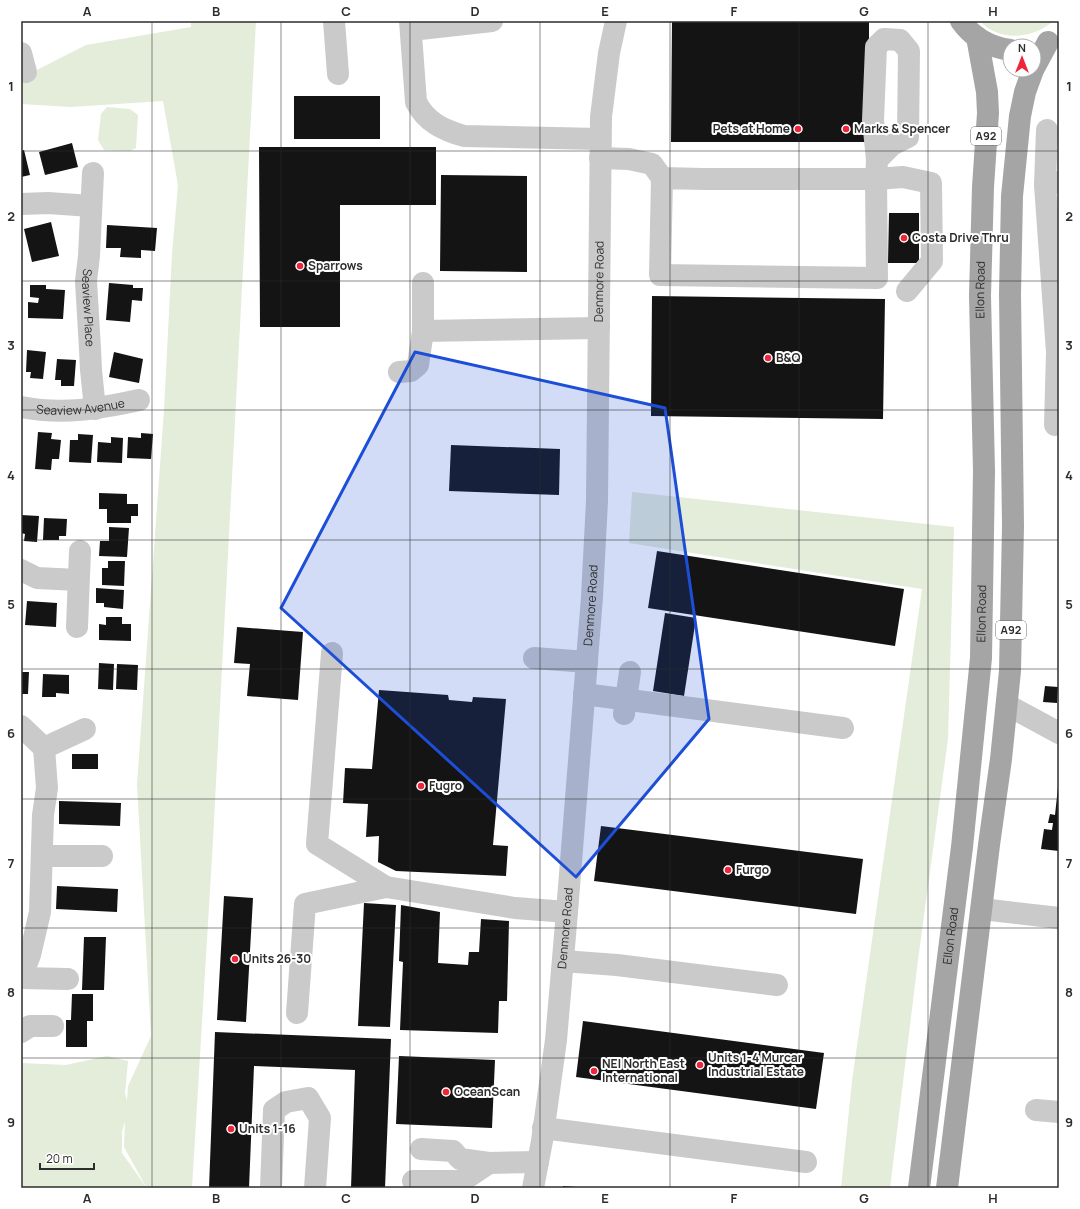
<svg xmlns="http://www.w3.org/2000/svg" width="1080" height="1209" viewBox="0 0 1080 1209" font-family="Manrope,sans-serif">
<rect width="100%" height="100%" fill="#fff"/>
<path fill="#e4ecda" fill-rule="evenodd" d="M 191,21 L 256,21 L 213,840 L 192,1188 L 21,1188 L 21,1063 L 66,1065 L 107,1056 L 128,1061 L 125,1093 L 127,1101 L 128,1086 L 151,1036 L 137,784 L 164,410 L 172,254 L 178,185 L 163,101 L 71,107 L 21,104 L 21,78 L 86,45 L 191,27 ZM 125,1122 L 124,1147 L 146,1187 L 122,1153 L 122,1131 Z
M 980,21 L 1053,21 C 1034,39 998,42 980,21 Z
M 107,107 L 130,109 L 138,115 L 136,148 L 130,151 L 104,150 L 98,140 L 101,114 Z
M 632,492 L 954,527 L 948,739 L 918,960 L 890,1188 L 841,1188 L 852,1081 L 922,589 L 629,543 Z"/>
<path fill="#141414" d="M 672,21 L 869,21 L 869,142 L 671,142 Z
M 294,96 L 380,96 L 380,139 L 294,139 Z
M 72,143 L 78,167 L 45,175 L 39,152 Z
M 259,147 L 436,147 L 436,205 L 340,205 L 340,327 L 260,327 Z
M 24,150 L 30,175 L 21,177 L 21,151 Z
M 441,175 L 527,176 L 527,272 L 440,271 Z
M 889,213 L 919,213 L 919,263 L 888,263 Z
M 51,222 L 59,256 L 32,262 L 24,229 Z
M 107,225 L 157,228 L 155,251 L 141,250 L 141,258 L 120,257 L 121,248 L 106,248 Z
M 109,283 L 133,285 L 133,288 L 143,288 L 142,301 L 132,300 L 130,322 L 106,320 Z
M 30,285 L 46,285 L 46,289 L 65,290 L 63,319 L 28,318 L 28,302 L 38,303 L 39,298 L 30,297 Z
M 652,296 L 885,299 L 883,419 L 651,416 Z
M 27,350 L 46,352 L 43,379 L 30,378 L 31,372 L 26,372 Z
M 114,352 L 143,359 L 139,383 L 109,377 Z
M 57,359 L 76,360 L 74,386 L 61,386 L 61,380 L 55,380 Z
M 38,432 L 52,433 L 51,439 L 61,440 L 59,459 L 52,459 L 51,470 L 35,469 Z
M 141,433 L 153,434 L 151,459 L 127,458 L 128,437 L 141,438 Z
M 78,434 L 93,435 L 91,463 L 69,462 L 70,440 L 78,440 Z
M 111,437 L 123,438 L 122,463 L 97,462 L 98,442 L 111,443 Z
M 451,445 L 560,449 L 559,495 L 449,491 Z
M 99,493 L 127,494 L 127,504 L 138,504 L 138,516 L 131,516 L 131,523 L 107,523 L 107,509 L 99,509 Z
M 21,515 L 39,516 L 37,542 L 24,541 L 25,534 L 21,533 Z
M 44,518 L 67,519 L 66,536 L 59,536 L 59,540 L 43,540 Z
M 109,527 L 129,528 L 127,557 L 99,556 L 100,541 L 109,541 Z
M 657,551 L 904,589 L 895,646 L 648,608 Z
M 108,561 L 125,561 L 124,586 L 102,585 L 102,568 L 108,568 Z
M 96,588 L 124,590 L 123,609 L 104,607 L 104,603 L 96,603 Z
M 27,601 L 57,603 L 56,627 L 25,625 Z
M 665,613 L 696,618 L 684,696 L 653,691 Z
M 106,617 L 122,617 L 122,624 L 131,624 L 131,641 L 99,640 L 99,624 L 106,625 Z
M 237,627 L 303,632 L 298,700 L 247,696 L 250,664 L 234,663 Z
M 99,663 L 114,664 L 113,690 L 98,689 Z
M 117,664 L 138,665 L 137,690 L 116,689 Z
M 21,672 L 29,672 L 28,694 L 21,694 Z
M 43,674 L 69,675 L 69,694 L 56,693 L 56,697 L 42,697 Z
M 1045,686 L 1058,687 L 1057,703 L 1043,702 Z
M 379,690 L 448,695 L 449,700 L 472,702 L 473,697 L 506,699 L 493,845 L 508,846 L 506,876 L 396,871 L 378,862 L 379,836 L 366,837 L 368,804 L 343,803 L 345,768 L 372,769 Z
M 72,754 L 98,754 L 98,769 L 72,769 Z
M 1058,787 L 1059,787 L 1059,851 L 1041,849 L 1044,829 L 1052,830 L 1053,823 L 1048,823 L 1050,814 L 1055,815 Z
M 59,801 L 121,803 L 120,826 L 59,824 Z
M 601,826 L 863,859 L 856,914 L 594,881 Z
M 57,886 L 118,889 L 117,912 L 56,909 Z
M 224,896 L 253,898 L 246,1022 L 217,1020 Z
M 364,903 L 396,905 L 390,1027 L 358,1026 Z
M 401,905 L 440,912 L 438,963 L 468,965 L 469,952 L 479,952 L 481,919 L 509,921 L 507,1001 L 499,1001 L 498,1033 L 400,1030 L 403,962 L 399,961 Z
M 84,937 L 106,937 L 104,990 L 82,990 Z
M 72,994 L 93,994 L 93,1021 L 87,1021 L 87,1047 L 66,1047 L 66,1020 L 71,1020 Z
M 583,1021 L 824,1053 L 816,1109 L 576,1077 Z
M 215,1032 L 391,1039 L 385,1188 L 351,1188 L 355,1070 L 254,1066 L 249,1188 L 209,1188 Z
M 399,1056 L 495,1060 L 492,1128 L 396,1124 Z
M 563,1186 L 576,1187 L 576,1188 L 563,1188 Z"/>
<g fill="none" stroke-linecap="round" stroke-linejoin="round">
<g stroke="#cacaca" stroke-width="22">
<path d="M 334,21 L 338,74"/>
<path d="M 410,21 L 416,102 C 426,122 443,130 464,136 L 600,139"/>
<path d="M 411,30 L 492,21"/>
<path d="M 21,53 L 26,72"/>
<path d="M 600,158 L 629,159 L 652,164 L 662,178 L 704,179 L 876,179 L 877,278 L 660,275 L 662,178"/>
<path d="M 877,160 L 892,145 L 908,137 L 909,51 L 900,40 L 884,39 L 876,47 L 873,120 L 877,160 L 876,179 L 903,177 L 931,183 L 932,261 L 907,291"/>
<path id="s1" d="M 93,173 L 89,256 L 86,281 L 90,349 L 91,370 L 95,409"/>
<path d="M 1045,185 L 1047,130"/>
<path d="M 21,204 L 48,203 L 91,206"/>
<path d="M 423,283 L 423,331 L 599,328"/>
<path d="M 399,372 L 411,371 L 418,365 L 423,331"/>
<path id="s2" d="M 21,407 C 63,415 98,409 139,400"/>
<path d="M 1055,425 L 1057,352 L 1045,185 L 1059,182"/>
<path d="M 21,570 L 37,578 L 78,580"/>
<path d="M 77,627 L 80,551"/>
<path d="M 332,653 L 317,844 L 386,887"/>
<path d="M 534,658 L 587,662"/>
<path d="M 584,694 L 843,728"/>
<path d="M 1007,705 L 1059,733"/>
<path d="M 624,714 L 630,672"/>
<path d="M 21,726 L 44,748 L 47,788 L 43,815 L 40,912 L 30,955 L 21,978"/>
<path d="M 44,748 L 85,729"/>
<path d="M 42,856 L 102,856"/>
<path d="M 982,909 L 1059,918"/>
<path d="M 563,961 L 617,965 L 777,985"/>
<path d="M 21,978 L 68,979"/>
<path d="M 297,1013 L 305,904 L 386,887 L 515,908 L 567,912"/>
<path d="M 21,1032 L 30,1026 L 53,1026"/>
<path d="M 1036,1110 L 1059,1112"/>
<path d="M 543,1128 L 806,1162"/>
<path d="M 421,1149 L 453,1151 L 460,1159 L 489,1163"/>
<path d="M 413,1181 L 462,1181 L 489,1163 L 538,1162"/>
<path d="M 271,1188 L 274,1110 L 286,1102 L 308,1098 L 320,1118 L 315,1188"/>
<path id="s3" d="M 533,1188 L 542,1141 L 556,1040 L 567,912 L 592,597 L 597,501 L 601,117 L 609,53 L 616,21"/>
</g>
<g stroke="#a5a5a5" stroke-width="22">
<path d="M 961,21 C 973,38 990,47 1010,50"/>
<path d="M 1034,68 L 1048,42"/>
<path id="s4" d="M 919,1188 L 962,847 L 981,658 L 984,471 L 980,296 L 983,187 L 988,113 L 987,92 L 977,37"/>
<path d="M 947,1188 L 989,845 L 1001,759 L 1010,671 L 1013,526 L 1010,294 L 1012,196 L 1020,116 L 1025,92 L 1033,70"/>
</g>
</g>
<path fill="#1d4ed8" fill-opacity="0.2" stroke="#1d4ed8" stroke-width="3" stroke-linejoin="round" d="M 415,352 L 665,408 L 709,719 L 576,877 L 281,608 Z"/>
<path fill="none" stroke="#2d2d2d" stroke-width="1" stroke-opacity="0.55" d="M 152,21 L 152,1188M 281,21 L 281,1188M 410,21 L 410,1188M 540,21 L 540,1188M 670,21 L 670,1188M 799,21 L 799,1188M 928,21 L 928,1188M 21,151 L 1059,151M 21,281 L 1059,281M 21,410 L 1059,410M 21,540 L 1059,540M 21,669 L 1059,669M 21,799 L 1059,799M 21,928 L 1059,928M 21,1058 L 1059,1058"/>
<g fill="#ed263b" stroke="#fff" stroke-width="1.5">
<circle cx="798" cy="129" r="4"/>
<circle cx="846" cy="129" r="4"/>
<circle cx="904" cy="238" r="4"/>
<circle cx="300" cy="266" r="4"/>
<circle cx="768" cy="358" r="4"/>
<circle cx="421" cy="786" r="4"/>
<circle cx="728" cy="870" r="4"/>
<circle cx="235" cy="959" r="4"/>
<circle cx="700" cy="1065" r="4"/>
<circle cx="594" cy="1071" r="4"/>
<circle cx="446" cy="1092" r="4"/>
<circle cx="231" cy="1129" r="4"/>
</g>
<g text-anchor="middle" stroke-width="4" stroke-linejoin="round" paint-order="stroke">
<g fill="#fff" stroke="#6c6c6c" stroke-width="1">
<rect x="971" y="127" width="30" height="18" rx="3"/>
<rect x="996" y="621" width="30" height="18" rx="3"/>
</g>
<g font-size="11" font-weight="bold" fill="#2d2d2d">
<text x="986" y="140">A92</text>
<text x="1011" y="634">A92</text>
</g>
<g font-size="12" font-weight="bold" fill="#2d2d2d" stroke="#fff" text-anchor="start">
<text x="790" y="133" text-anchor="end">Pets at Home</text>
<text x="854" y="133">Marks &amp; Spencer</text>
<text x="912" y="242">Costa Drive Thru</text>
<text x="308" y="270">Sparrows</text>
<text x="776" y="362">B&amp;Q</text>
<text x="429" y="790">Fugro</text>
<text x="736" y="874">Furgo</text>
<text x="243" y="963">Units 26-30</text>
<text x="708" y="1062">Units 1-4 Murcar<tspan x="708" dy="14">Industrial Estate</tspan></text>
<text x="602" y="1068">NEI North East<tspan x="602" dy="14">International</tspan></text>
<text x="454" y="1096">OceanScan</text>
<text x="239" y="1133">Units 1-16</text>
</g>
<g font-size="12" fill="#2d2d2d" stroke="#fff">
<text dy="4" stroke="none"><textPath href="#s3" startOffset="910">Denmore Road</textPath></text>
<text dy="4" stroke="none"><textPath href="#s4" startOffset="902">Ellon Road</textPath></text>
<text dy="4" stroke="none"><textPath href="#s1" startOffset="135">Seaview Place</textPath></text>
<text dy="4" stroke="none"><textPath href="#s2" startOffset="60">Seaview Avenue</textPath></text>
<text dy="4" stroke="none"><textPath href="#s3" startOffset="586">Denmore Road</textPath></text>
<text dy="4" stroke="none"><textPath href="#s4" startOffset="578">Ellon Road</textPath></text>
<text dy="4" stroke="none"><textPath href="#s3" startOffset="262">Denmore Road</textPath></text>
<text dy="4" stroke="none"><textPath href="#s4" startOffset="254">Ellon Road</textPath></text>
</g>
</g>
<rect width="1080" height="1209" fill="none" stroke="#ffffff" stroke-width="44"/>
<g transform="translate(1022 58)"><circle r="19" fill="#ffffff" stroke="#ababab"/>
<path d="M0-3L7 15L0 10L-7 15Z" fill="#ed263b"/>
<text y="-6" font-size="11" font-weight="bold" text-anchor="middle" fill="#2d2d2d">N</text>
</g>
<path d="M40 1163v6h54v-6" fill="none" stroke="#2d2d2d" stroke-width="2"/>
<text x="46" y="1163" font-size="12" fill="#2d2d2d" stroke="#ffffff" stroke-width="3" paint-order="stroke">20 m</text>
<rect x="22" y="22" width="1036" height="1165" fill="none" stroke="#2d2d2d" stroke-width="1.5"/>
<g font-size="13" text-anchor="middle" font-weight="bold" fill="#2d2d2d">
<text x="87" y="16">A</text>
<text x="216" y="16">B</text>
<text x="346" y="16">C</text>
<text x="475" y="16">D</text>
<text x="605" y="16">E</text>
<text x="734" y="16">F</text>
<text x="864" y="16">G</text>
<text x="993" y="16">H</text>
<text x="11" y="91">1</text>
<text x="1069" y="91">1</text>
<text x="11" y="221">2</text>
<text x="1069" y="221">2</text>
<text x="11" y="350">3</text>
<text x="1069" y="350">3</text>
<text x="11" y="480">4</text>
<text x="1069" y="480">4</text>
<text x="11" y="609">5</text>
<text x="1069" y="609">5</text>
<text x="11" y="738">6</text>
<text x="1069" y="738">6</text>
<text x="11" y="868">7</text>
<text x="1069" y="868">7</text>
<text x="11" y="997">8</text>
<text x="1069" y="997">8</text>
<text x="11" y="1127">9</text>
<text x="1069" y="1127">9</text>
<text x="87" y="1203">A</text>
<text x="216" y="1203">B</text>
<text x="346" y="1203">C</text>
<text x="475" y="1203">D</text>
<text x="605" y="1203">E</text>
<text x="734" y="1203">F</text>
<text x="864" y="1203">G</text>
<text x="993" y="1203">H</text>
</g>
</svg>
